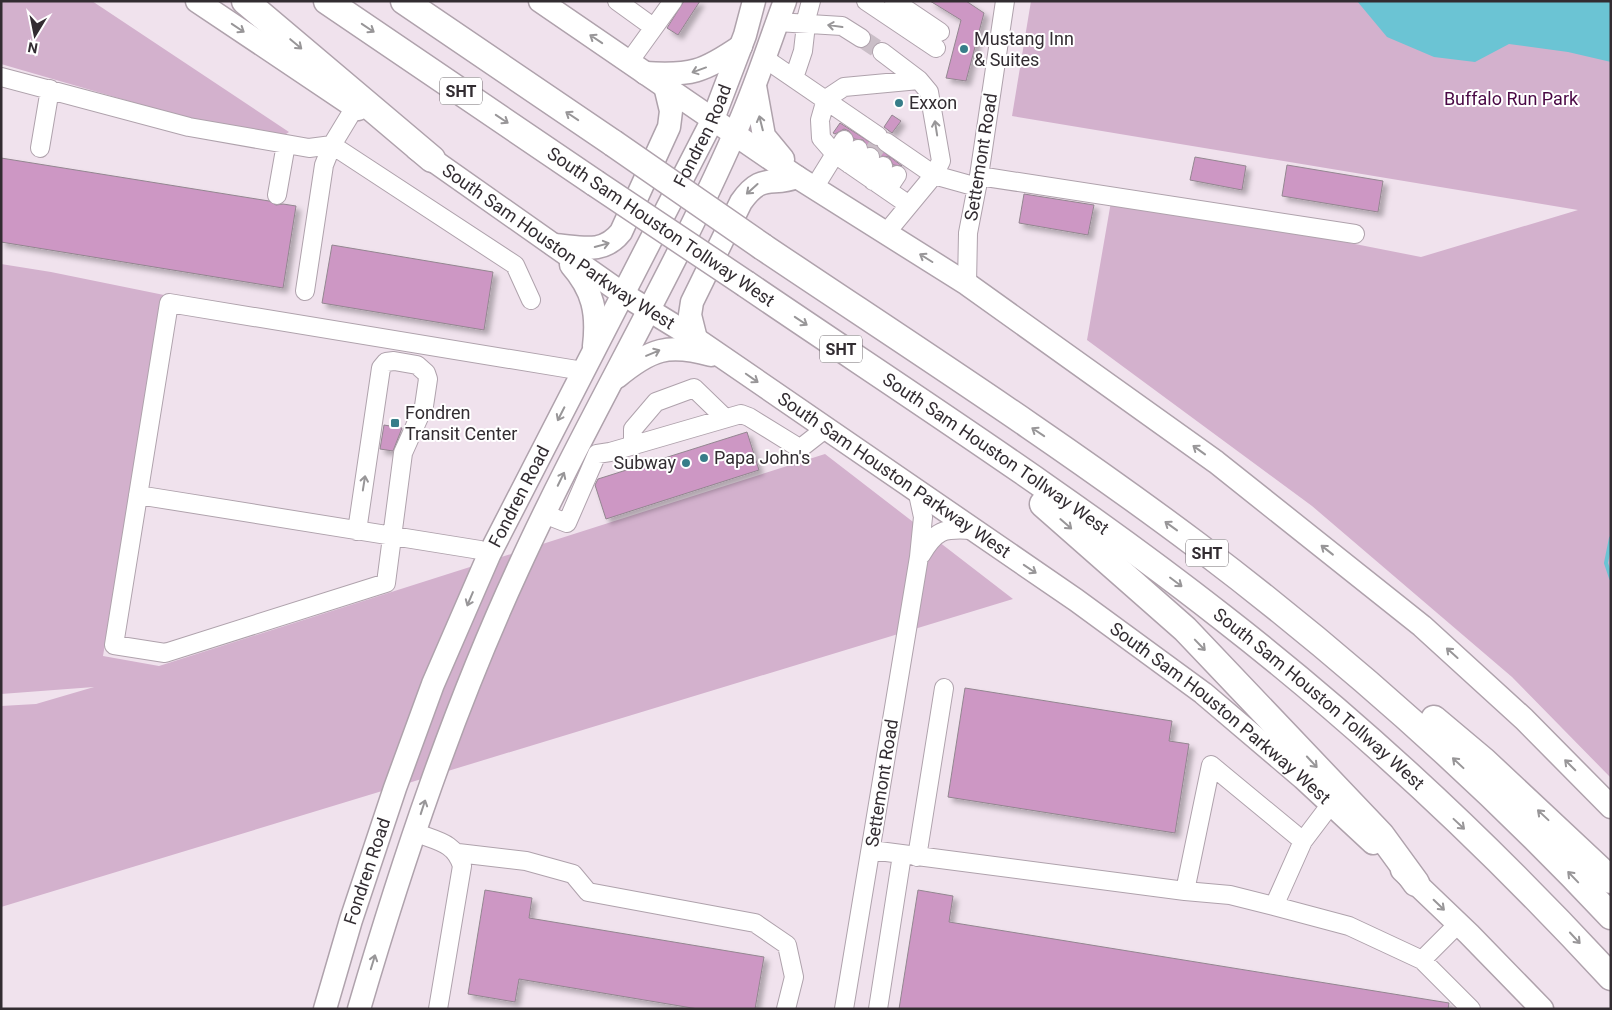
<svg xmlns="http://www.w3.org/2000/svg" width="1612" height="1010" viewBox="0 0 1612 1010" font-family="Roboto,sans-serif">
<defs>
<filter id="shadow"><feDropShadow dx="4.5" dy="4.5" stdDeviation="2.5" flood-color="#0004"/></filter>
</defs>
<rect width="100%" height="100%" fill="#f0e2ed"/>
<path fill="#d3b1cd" d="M 1,1 L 92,1 L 289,132 L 273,143 L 1,64 Z
M 1031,1 L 1611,1 L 1611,778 L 1512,677 L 1312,506 L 1087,340 L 1112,196 L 1421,257 L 1578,210 L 1012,116 Z
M 1,264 L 51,272 L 164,295 L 103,656 L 159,666 L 825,454 L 1013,599 L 1,907 L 1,706 L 36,704 L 94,687 L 1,694 Z"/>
<path fill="#6bc4d4" d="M 1357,1 L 1611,1 L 1611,62 L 1568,52 L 1509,44 L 1475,62 L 1434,57 L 1387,37 Z"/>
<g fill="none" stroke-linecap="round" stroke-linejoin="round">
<path stroke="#6bc4d4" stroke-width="4" d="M 1611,538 L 1606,563 L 1611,578"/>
</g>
<path fill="#cd97c4" stroke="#938690" filter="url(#shadow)" d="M 684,1 L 700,1 L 678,35 L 667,28 Z
M 930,1 L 966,1 L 984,13 L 966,81 L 946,78 L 961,20 Z
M 892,115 L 901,121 L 892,133 L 884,127 Z
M 840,123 L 876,146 L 902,166 L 893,165 L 889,157 L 880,156 L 876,148 L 868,147 L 863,140 L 854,139 L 849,131 L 844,129 L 835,134 L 833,133 Z
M 1195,157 L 1246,166 L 1242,190 L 1190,180 Z
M 1,158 L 269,201 L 276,205 L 283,204 L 296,206 L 283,288 L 1,242 Z
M 1287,165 L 1383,181 L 1378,212 L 1282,196 Z
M 1024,194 L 1094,205 L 1088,235 L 1019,223 Z
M 332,245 L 493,272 L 484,330 L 322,303 Z
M 384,425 L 402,428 L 393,451 L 380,449 Z
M 747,432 L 759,470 L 606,519 L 595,485 L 598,479 Z
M 965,688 L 1172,721 L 1169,741 L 1189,744 L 1175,833 L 948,797 Z
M 485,890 L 532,898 L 529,918 L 764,957 L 755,1009 L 698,1009 L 519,979 L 515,1002 L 468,994 Z
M 918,890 L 953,896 L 949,922 L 1449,1003 L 1448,1009 L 899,1009 Z"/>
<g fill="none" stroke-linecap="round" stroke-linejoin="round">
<path stroke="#cabec7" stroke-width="18" stroke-dasharray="18 9" stroke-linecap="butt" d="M 861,38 L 882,52
M 870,157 L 882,138"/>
<g stroke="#afa2ac" stroke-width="20">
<path id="minor" d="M 617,1 L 653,27
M 866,1 L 936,48
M 894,1 L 940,32
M 777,22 L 842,26 L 861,38
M 882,52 L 919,80
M 764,58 L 878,136
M 629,62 L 673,1
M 1,77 L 189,127 L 309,148 L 332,145 L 324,165 L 305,291
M 794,78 L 803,51 L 807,16 L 811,1
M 355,107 L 332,145 L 515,265 L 531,300
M 844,140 L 835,154 L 909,205
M 886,142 L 934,175 L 977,187
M 40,148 L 50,89
M 849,164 L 858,149
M 861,172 L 870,157
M 979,176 L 1355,234
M 873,181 L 883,166
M 814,188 L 835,154 L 821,138 L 820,120 L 826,99 L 844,87 L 919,80 L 929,92 L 941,161 L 934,175 L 886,233
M 887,190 L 897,175
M 277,195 L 286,144
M 967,284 L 968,233 L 979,176 L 1005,1
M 633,445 L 633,429 L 656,402 L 694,388 L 725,418
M 138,495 L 480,550 L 489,555
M 544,514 L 567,523 L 597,454 L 610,452 L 741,414 L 749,417 L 796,446 L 802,447 L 825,429
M 357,531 L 381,368 L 386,362 L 394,361 L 417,365 L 426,373 L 428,379 L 424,406 L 403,453 L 386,583 L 165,653 L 114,645 L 169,303 L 583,371
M 921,555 C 936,530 943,528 972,530
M 1331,804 L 1303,841 L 1274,906 L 1349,926 L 1422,960
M 414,832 C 436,841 455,842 462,866 L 438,1009
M 871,850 L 1185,891 L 1211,765 L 1303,841
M 458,853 L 526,861 L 573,874 L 588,892 L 755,923 L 787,945 L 794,977 L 786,1009
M 917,857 L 944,688
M 1185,891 L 1230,895 L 1274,906
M 1458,924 L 1422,960 L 1471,1009
M 844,1009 L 919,557 L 923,517 L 918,494
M 878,1009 L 902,855"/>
</g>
<g stroke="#afa2ac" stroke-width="25">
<g id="major">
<path d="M 197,1 L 358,109"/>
<path d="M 540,1 L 797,177 L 967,284 L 1216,462 L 1422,626 L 1524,719 L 1611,807"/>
<path d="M 645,73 C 691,76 703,72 741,46"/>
<path d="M 755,86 L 764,136 L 783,159"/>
<path id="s1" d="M 417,149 L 623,294 L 696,339 L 1076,600 L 1203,693 L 1303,778 L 1373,843"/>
<path d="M 554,245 C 581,247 603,255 621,232 L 669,127 L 671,111 L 665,86"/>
<path d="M 571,265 C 593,290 598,313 594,346"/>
<path d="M 696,339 L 690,315 L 692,302 L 741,202 C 762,172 771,187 797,177"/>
<path d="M 617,377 C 651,349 668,343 711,355"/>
<path d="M 1402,870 L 1469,934 L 1542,1009"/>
<path id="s2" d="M 325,1009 L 351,920 L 395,788 L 433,684 L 489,555 L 713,119 L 745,35 L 754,1"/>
<path d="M 359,1009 C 403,859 453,710 518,569 C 585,422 669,283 734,135 C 754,92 768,46 785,1"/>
</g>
</g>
<g stroke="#afa2ac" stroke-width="29">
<g id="highway">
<path d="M 245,1 L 432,159"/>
<path d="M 327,1 L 595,183"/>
<path d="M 404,1 L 613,143"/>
<path d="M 763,247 C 909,345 1057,440 1198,546 C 1346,658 1484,781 1611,916"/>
<path id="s3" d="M 746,284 C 906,393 1069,497 1222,617 C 1361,725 1491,847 1611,977"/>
<path d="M 1043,504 L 1185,629 L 1381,835 L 1416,883"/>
<path d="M 1434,719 L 1484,761 L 1611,880"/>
</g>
</g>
<use href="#minor" stroke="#fff" stroke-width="18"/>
<use href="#major" stroke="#fff" stroke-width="22"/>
<use href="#highway" stroke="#fff" stroke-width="26"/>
<g stroke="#afa2ac" stroke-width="29" stroke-linecap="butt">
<path id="highway-bridge" d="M 613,143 L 763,247
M 595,183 L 746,284"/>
</g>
<use href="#highway-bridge" stroke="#fff" stroke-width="26"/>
</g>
<defs><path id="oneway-shaft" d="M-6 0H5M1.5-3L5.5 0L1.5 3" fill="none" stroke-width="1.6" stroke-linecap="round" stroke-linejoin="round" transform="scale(1.25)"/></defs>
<g stroke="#989698">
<use href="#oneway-shaft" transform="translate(835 26) rotate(-172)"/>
<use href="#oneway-shaft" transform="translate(238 28) rotate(34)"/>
<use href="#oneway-shaft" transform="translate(368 28) rotate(34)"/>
<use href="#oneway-shaft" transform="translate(596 39) rotate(-146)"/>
<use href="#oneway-shaft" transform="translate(296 44) rotate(40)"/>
<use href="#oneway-shaft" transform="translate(699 70) rotate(160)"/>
<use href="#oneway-shaft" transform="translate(572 116) rotate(-146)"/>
<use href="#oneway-shaft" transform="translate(502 119) rotate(34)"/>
<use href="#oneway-shaft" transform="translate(761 123) rotate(-104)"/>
<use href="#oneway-shaft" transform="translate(936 128) rotate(-99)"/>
<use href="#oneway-shaft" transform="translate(752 189) rotate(138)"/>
<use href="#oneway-shaft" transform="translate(602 245) rotate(-15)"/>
<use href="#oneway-shaft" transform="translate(926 258) rotate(-148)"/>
<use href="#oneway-shaft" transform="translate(801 321) rotate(34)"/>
<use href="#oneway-shaft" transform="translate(653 353) rotate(-23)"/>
<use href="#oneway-shaft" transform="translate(752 378) rotate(35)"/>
<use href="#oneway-shaft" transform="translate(561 414) rotate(117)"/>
<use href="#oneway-shaft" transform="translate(1038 432) rotate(-146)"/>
<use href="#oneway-shaft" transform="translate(1199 450) rotate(-144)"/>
<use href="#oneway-shaft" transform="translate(561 479) rotate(-64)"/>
<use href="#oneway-shaft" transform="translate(364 483) rotate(-81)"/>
<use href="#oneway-shaft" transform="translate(1066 524) rotate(41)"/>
<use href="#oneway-shaft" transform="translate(1171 526) rotate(-144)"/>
<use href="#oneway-shaft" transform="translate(1327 550) rotate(-142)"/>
<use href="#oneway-shaft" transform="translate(1030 569) rotate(34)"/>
<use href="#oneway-shaft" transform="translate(1176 582) rotate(37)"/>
<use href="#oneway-shaft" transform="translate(470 599) rotate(113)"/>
<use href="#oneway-shaft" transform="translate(1200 645) rotate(46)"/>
<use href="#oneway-shaft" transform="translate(1452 653) rotate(-138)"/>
<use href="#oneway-shaft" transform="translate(1312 762) rotate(47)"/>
<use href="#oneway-shaft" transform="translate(1458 763) rotate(-137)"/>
<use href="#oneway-shaft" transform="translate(1570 765) rotate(-135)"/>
<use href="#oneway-shaft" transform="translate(423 807) rotate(-72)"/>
<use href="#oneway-shaft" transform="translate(1543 815) rotate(-137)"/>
<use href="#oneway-shaft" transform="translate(1459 824) rotate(43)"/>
<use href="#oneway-shaft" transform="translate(1573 877) rotate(-134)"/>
<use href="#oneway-shaft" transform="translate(1439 905) rotate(44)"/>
<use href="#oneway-shaft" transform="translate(1575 938) rotate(47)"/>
<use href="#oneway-shaft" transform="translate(373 962) rotate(-73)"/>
</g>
<g fill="#377d89" stroke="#fff" stroke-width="2">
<circle cx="964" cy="49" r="5"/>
<circle cx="899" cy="103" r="5"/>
<rect x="390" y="418" width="10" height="10" rx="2.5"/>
<circle cx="704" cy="458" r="5"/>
<circle cx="686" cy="463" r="5"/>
</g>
<g text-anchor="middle" stroke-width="4" stroke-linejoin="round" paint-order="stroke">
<g fill="#fff" stroke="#706b6f" stroke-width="1">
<rect x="440" y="77.5" width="42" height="27" rx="4"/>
<rect x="820" y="335.5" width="42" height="27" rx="4"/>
<rect x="1186" y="539.5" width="42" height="27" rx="4"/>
</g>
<g font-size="16" font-weight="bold" fill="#322c31">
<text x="461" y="97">SHT</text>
<text x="841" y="355">SHT</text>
<text x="1207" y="559">SHT</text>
</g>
<g font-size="18" fill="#322c31" stroke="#fff" text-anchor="start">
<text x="974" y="45">Mustang Inn<tspan x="974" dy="21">&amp; Suites</tspan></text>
<text x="909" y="109">Exxon</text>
<text x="405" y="419">Fondren<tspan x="405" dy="21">Transit Center</tspan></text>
<text x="714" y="464">Papa John's</text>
<text x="676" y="469" text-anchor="end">Subway</text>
</g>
<g font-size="18" fill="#4a0945" stroke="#fff">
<text x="1511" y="105">Buffalo Run Park</text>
</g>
<g font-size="18" fill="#322c31" stroke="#fff">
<text dy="6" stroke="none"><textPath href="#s2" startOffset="954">Fondren Road</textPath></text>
<text transform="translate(981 157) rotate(-81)" y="6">Settemont Road</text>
<text transform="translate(661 227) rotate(34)" y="6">South Sam Houston Tollway West</text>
<text dy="6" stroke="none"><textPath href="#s1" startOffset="172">South Sam Houston Parkway West</textPath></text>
<text dy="6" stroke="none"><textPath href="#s3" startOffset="302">South Sam Houston Tollway West</textPath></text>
<text dy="6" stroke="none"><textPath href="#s1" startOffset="578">South Sam Houston Parkway West</textPath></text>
<text dy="6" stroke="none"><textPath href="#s2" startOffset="549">Fondren Road</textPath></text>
<text dy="6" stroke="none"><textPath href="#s3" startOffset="708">South Sam Houston Tollway West</textPath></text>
<text dy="6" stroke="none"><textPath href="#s1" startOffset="982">South Sam Houston Parkway West</textPath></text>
<text transform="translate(882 783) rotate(-81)" y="6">Settemont Road</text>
<text dy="6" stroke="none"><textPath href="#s2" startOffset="144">Fondren Road</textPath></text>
</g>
</g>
<rect width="1612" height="1010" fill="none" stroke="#322c31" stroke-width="5"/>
<g transform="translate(35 35) rotate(190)" stroke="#ffffff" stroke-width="4" paint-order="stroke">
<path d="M0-4L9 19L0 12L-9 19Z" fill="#322c31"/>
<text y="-8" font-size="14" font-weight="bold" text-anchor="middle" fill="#322c31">N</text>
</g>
</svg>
